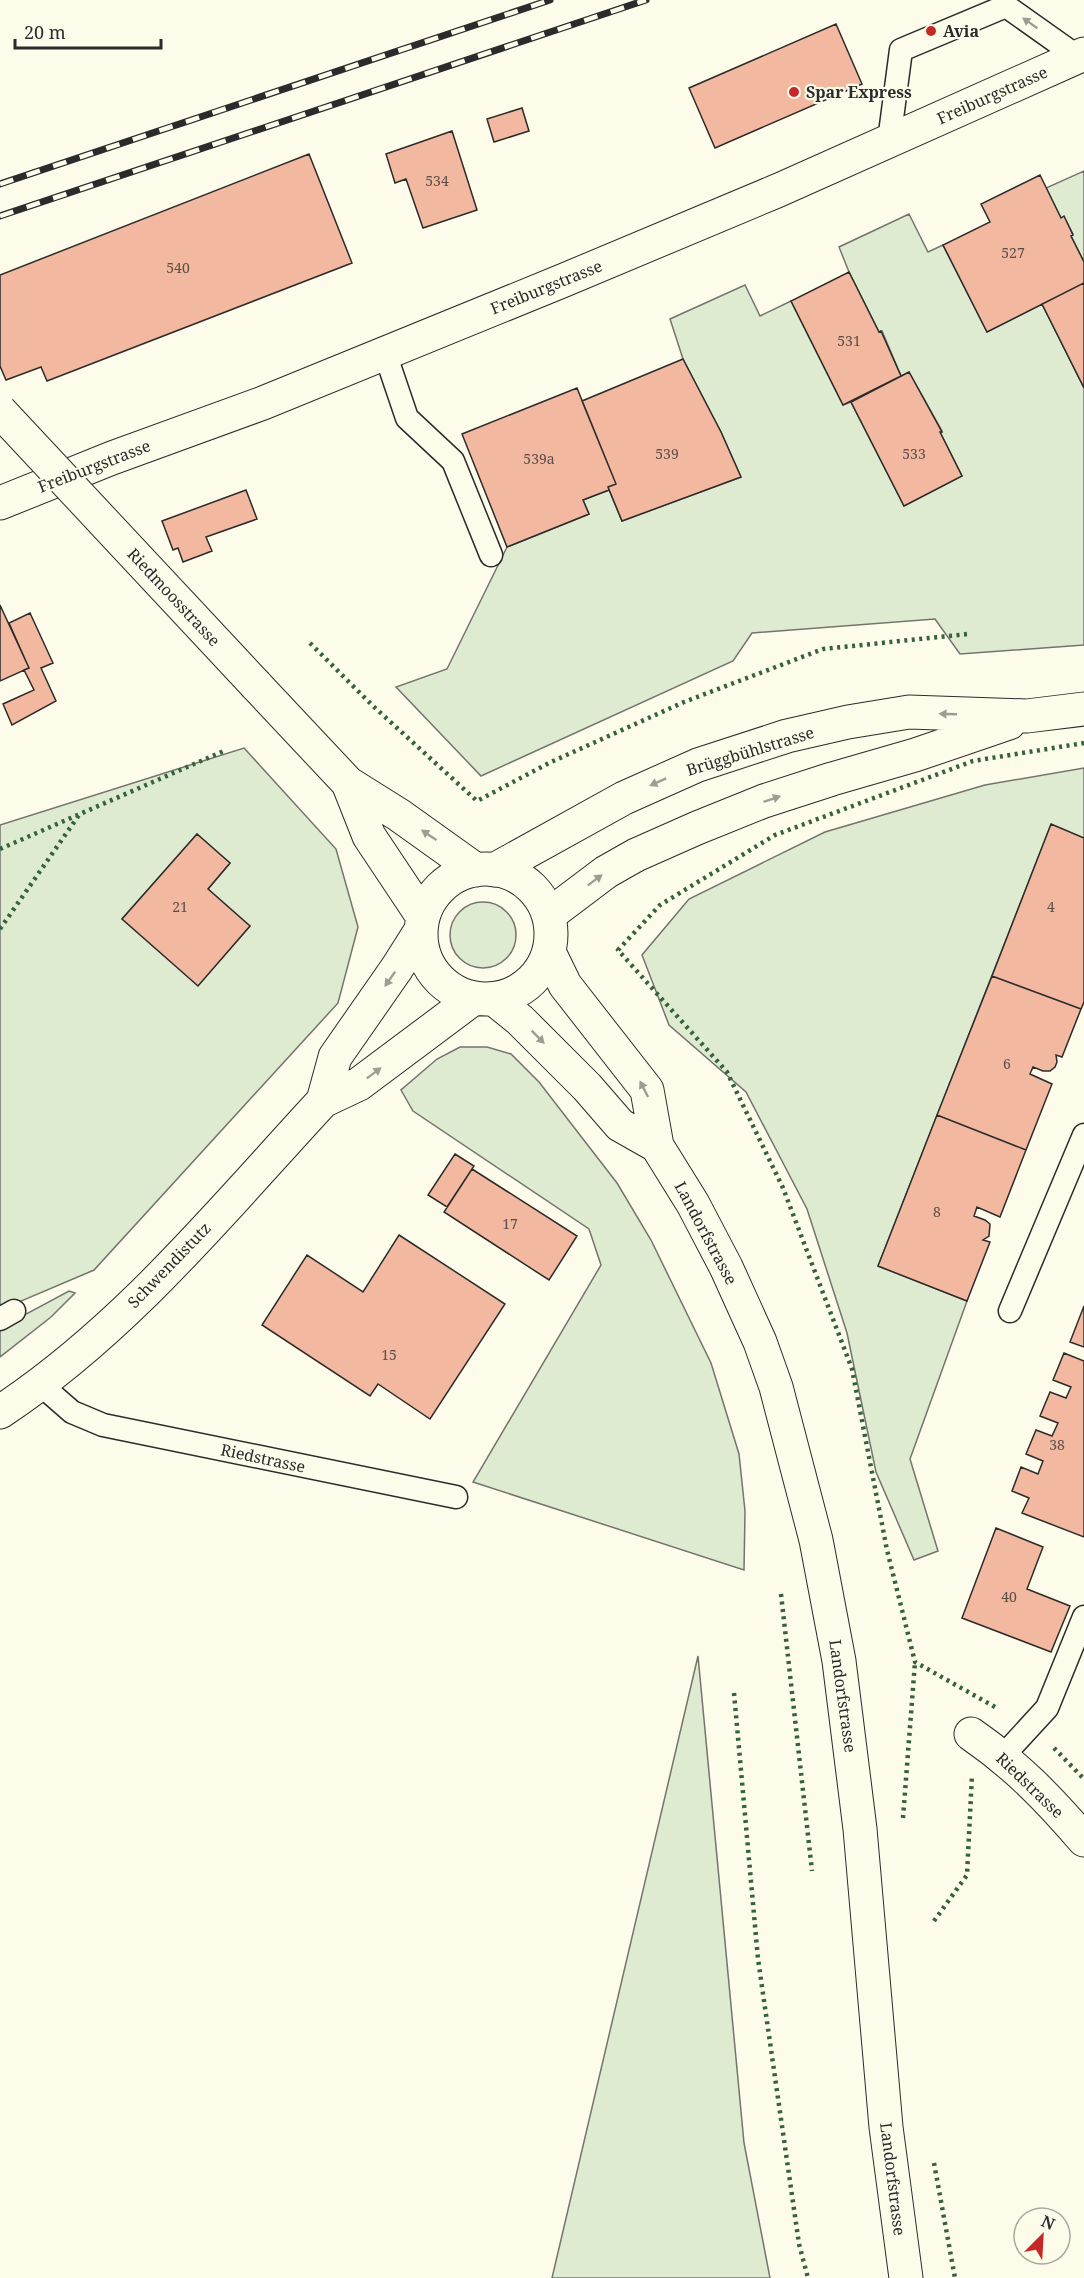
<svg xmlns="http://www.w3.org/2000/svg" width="1084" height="2278" viewBox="0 0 1084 2278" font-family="'Noto Serif',serif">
<rect width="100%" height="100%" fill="#fdfbea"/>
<path fill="#deebd1" stroke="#74746e" stroke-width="1.5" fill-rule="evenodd" d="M 1084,171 L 1084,262 L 1071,236 L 1073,234 L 1064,217 L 1061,218 L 1046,188 Z
M 909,214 L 928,252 L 943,245 L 987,332 L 1042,304 L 1084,388 L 1084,645 L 960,654 L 935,619 L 752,633 L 733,661 L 481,776 L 396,687 L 447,669 L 507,547 L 589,514 L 583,500 L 609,490 L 622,521 L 741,477 L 721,432 L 683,359 L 670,319 L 745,285 L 760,316 L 791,301 L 843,405 L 851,402 L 904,506 L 962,476 L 940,432 L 942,431 L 909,372 L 901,376 L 882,331 L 879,332 L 849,272 L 839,247 Z
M 244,748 L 336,849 L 358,927 L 338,1003 L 94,1270 L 0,1310 L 0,825 ZM 197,834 L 230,863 L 208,889 L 250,926 L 198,985 L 122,919 Z
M 1084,768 L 1084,838 L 1051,825 L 878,1266 L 967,1301 L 910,1459 L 938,1551 L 914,1560 L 876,1472 L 847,1333 L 807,1209 L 746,1092 L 669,1025 L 642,955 L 689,899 L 825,832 L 985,785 Z
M450 935a33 33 0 1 1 66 0a33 33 0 1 1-66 0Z
M 460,1047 L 487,1047 L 511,1054 L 539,1082 L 617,1183 L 651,1240 L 711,1363 L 739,1454 L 745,1511 L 744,1570 L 473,1482 L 601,1265 L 589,1229 L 413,1111 L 401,1090 L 437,1059 Z
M 69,1291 L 75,1293 L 51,1317 L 0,1357 L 0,1328 Z
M 698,1656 L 744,2143 L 770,2278 L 552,2278 Z"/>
<path fill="#f2b8a0" stroke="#2b2b2b" stroke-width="1.5" d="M 836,24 L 862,84 L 715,148 L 689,88 Z
M 522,108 L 529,131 L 494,142 L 487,119 Z
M 452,131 L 477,210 L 423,228 L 406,179 L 395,183 L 386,154 Z
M 309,154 L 352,263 L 47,381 L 41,367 L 6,380 L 0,366 L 0,275 Z
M 1040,175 L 1061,218 L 1064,216 L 1073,235 L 1071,236 L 1084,262 L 1084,283 L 987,332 L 943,245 L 990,222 L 981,204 Z
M 849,272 L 879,332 L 881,331 L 901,376 L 843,405 L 791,301 Z
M 1084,283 L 1084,388 L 1042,304 Z
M 683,359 L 721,432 L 741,477 L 622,521 L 608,487 L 616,484 L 582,401 Z
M 909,372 L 942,432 L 940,432 L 962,476 L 904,506 L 851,402 Z
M 577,388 L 616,484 L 608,487 L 609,490 L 583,500 L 589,514 L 507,547 L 462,434 Z
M 246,490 L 257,519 L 206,537 L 212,551 L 183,562 L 178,548 L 173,550 L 162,521 Z
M 0,605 L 29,668 L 0,681 Z
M 30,613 L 53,663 L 41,668 L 56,701 L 12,725 L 3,704 L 34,690 L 24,670 L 29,668 L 9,623 Z
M 1051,824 L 1084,838 L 1084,1002 L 1081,1009 L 992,976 Z
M 197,834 L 230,863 L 208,889 L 250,926 L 198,986 L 122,919 Z
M 992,976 L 1081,1009 L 1062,1057 L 1056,1055 L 1057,1062 L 1055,1067 L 1050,1071 L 1043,1071 L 1033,1067 L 1030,1074 L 1052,1084 L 1026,1150 L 937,1115 Z
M 937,1115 L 1026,1150 L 1000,1217 L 977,1207 L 974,1216 L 985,1220 L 990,1224 L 989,1236 L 983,1240 L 990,1242 L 967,1301 L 878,1266 Z
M 455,1154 L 474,1166 L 447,1207 L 428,1195 Z
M 472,1169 L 577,1236 L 549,1280 L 444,1212 Z
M 399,1235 L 505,1304 L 430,1419 L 378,1384 L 370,1396 L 262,1325 L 307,1255 L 363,1292 Z
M 1084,1306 L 1084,1347 L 1070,1342 Z
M 1064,1353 L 1084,1361 L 1084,1537 L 1022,1513 L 1029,1498 L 1012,1491 L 1021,1467 L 1038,1474 L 1043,1461 L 1026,1454 L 1036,1430 L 1052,1436 L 1058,1423 L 1040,1416 L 1050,1392 L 1066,1398 L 1071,1387 L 1053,1380 Z
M 996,1528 L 1043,1547 L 1027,1589 L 1070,1606 L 1051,1652 L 962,1618 Z"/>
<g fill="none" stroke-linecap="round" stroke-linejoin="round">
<g stroke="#2b2b2b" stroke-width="25">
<path id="service" d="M 889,141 L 901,50 L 1006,6 L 1078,57
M 385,353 L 407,418 L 453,461 L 491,555
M 1010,1311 L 1084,1135
M 0,1319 L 14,1311
M 41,1385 L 72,1412 L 103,1425 L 456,1497
M 1003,1756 L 1047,1708 L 1084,1617"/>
</g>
<g stroke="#2b2b2b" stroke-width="35">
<path id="minor" d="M 494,870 L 624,798 L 698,765 L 787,736 L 848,722 L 909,712 L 1027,716 L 1084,709
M 549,915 L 606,872 L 636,855 L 697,828 L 764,801 L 832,779 L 915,755 L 1009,723
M 971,1734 C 1016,1765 1049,1799 1084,1840"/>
</g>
<g stroke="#2b2b2b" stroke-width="35">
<path id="tertiary" d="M 549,952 L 565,985 L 647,1090 L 657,1146 L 693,1204 L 726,1267 L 760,1342 L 776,1387 L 816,1540 L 839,1661 L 860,1829 L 886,2127 L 906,2278
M 494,999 L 520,1020 L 587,1087 L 620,1125 L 657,1146"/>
</g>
<g stroke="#2b2b2b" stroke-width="35">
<path id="secondary" d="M 256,685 L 348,783 L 399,815 L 476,870
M 348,783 L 369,836 L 423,917
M421 934a65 65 0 1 1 130 0a65 65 0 1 1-130 0Z
M 323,1101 L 335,1057 L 397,968 L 421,930
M 0,1412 C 125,1330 222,1210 323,1101 L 359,1084 L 474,998"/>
</g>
<g stroke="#2b2b2b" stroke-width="35">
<path id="primary" d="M 0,503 L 112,458 L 263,403 L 562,281 L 779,190 L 1084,54"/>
</g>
<use href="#service" stroke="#fdfbea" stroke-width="22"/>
<use href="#minor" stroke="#fdfbea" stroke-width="33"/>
<use href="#tertiary" stroke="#fdfbea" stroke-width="33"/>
<use href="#secondary" stroke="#fdfbea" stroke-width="33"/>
<use href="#primary" stroke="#fdfbea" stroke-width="33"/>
<g stroke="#2b2b2b" stroke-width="7">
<path id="rail" d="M 0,184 L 550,0
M 0,216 L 646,0"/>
</g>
<use href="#rail" stroke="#fdfbea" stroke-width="4.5" stroke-dasharray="14" stroke-linecap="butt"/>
<g stroke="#2b2b2b" stroke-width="35" stroke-linecap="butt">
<path id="secondary-bridge" d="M 0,411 L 256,685"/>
</g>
<use href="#secondary-bridge" stroke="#fdfbea" stroke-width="33"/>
<path stroke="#34623c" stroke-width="4.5" stroke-dasharray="3 4.5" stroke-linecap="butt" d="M 310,643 L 373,706 L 477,801 L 551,762 L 684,702 L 823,649 L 968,634
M 0,849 L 226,750
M 0,929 L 79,815
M 781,1594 L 812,1871
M 734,1693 L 758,1959 L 799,2244 L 808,2278
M 995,1707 L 915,1662 L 887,1550 L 852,1369 L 783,1188 L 727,1072 L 618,950 L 660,905 L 775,835 L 973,761 L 1084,743
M 1054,1748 L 1084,1779
M 903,1818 L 915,1662
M 934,1921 L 967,1875 L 972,1775
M 934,2163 L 955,2278"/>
</g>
<defs><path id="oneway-solid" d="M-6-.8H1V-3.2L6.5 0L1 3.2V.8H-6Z" transform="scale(1.5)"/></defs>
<g fill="#9e9d94">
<use href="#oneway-solid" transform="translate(1030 23) rotate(-145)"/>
<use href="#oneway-solid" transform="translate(948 714) rotate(-178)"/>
<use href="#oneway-solid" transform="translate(658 782) rotate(156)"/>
<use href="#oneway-solid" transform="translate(772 799) rotate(-19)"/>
<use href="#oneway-solid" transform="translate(429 835) rotate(-146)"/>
<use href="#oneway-solid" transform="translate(595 880) rotate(-37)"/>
<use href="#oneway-solid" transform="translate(390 979) rotate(125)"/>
<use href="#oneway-solid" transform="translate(538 1037) rotate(45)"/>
<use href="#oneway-solid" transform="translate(374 1073) rotate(-37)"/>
<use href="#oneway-solid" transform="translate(644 1089) rotate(-117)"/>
</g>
<g fill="#c62828" stroke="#fdfbea" stroke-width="2">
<circle cx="931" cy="31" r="6"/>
<circle cx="794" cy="92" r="6"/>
</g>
<g text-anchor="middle" stroke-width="4.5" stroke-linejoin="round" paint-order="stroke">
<g font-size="14" fill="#5d4e48">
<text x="437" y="186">534</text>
<text x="1013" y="258">527</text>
<text x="178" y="273">540</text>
<text x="849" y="346">531</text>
<text x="667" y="459">539</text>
<text x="914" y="459">533</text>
<text x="539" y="464">539a</text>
<text x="180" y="912">21</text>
<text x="1051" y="912">4</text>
<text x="1007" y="1069">6</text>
<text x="937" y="1217">8</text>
<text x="510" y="1229">17</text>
<text x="389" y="1360">15</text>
<text x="1057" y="1450">38</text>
<text x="1009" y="1602">40</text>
</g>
<g font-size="16" font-weight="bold" fill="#2b2b2b" stroke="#fdfbea" text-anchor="start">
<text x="943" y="37">Avia</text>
<text x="806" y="98">Spar Express</text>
</g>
<g font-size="16" fill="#2b2b2b" stroke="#fdfbea">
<text transform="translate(992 95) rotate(-24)" y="6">Freiburgstrasse</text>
<text transform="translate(546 287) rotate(-22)" y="6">Freiburgstrasse</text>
<text transform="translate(94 466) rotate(-21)" y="6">Freiburgstrasse</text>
<text transform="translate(174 597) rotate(47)" y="6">Riedmoosstrasse</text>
<text transform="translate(750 751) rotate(-17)" y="6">Brüggbühlstrasse</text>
<text transform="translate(706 1233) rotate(62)" y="6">Landorfstrasse</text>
<text transform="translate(169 1265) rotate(-46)" y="6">Schwendistutz</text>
<text transform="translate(263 1458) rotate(12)" y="6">Riedstrasse</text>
<text transform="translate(843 1696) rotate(82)" y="6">Landorfstrasse</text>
<text transform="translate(1030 1785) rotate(44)" y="6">Riedstrasse</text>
<text transform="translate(893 2179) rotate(83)" y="6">Landorfstrasse</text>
</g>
</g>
<g transform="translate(1042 2236) rotate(24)"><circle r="28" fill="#fdfbea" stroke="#a9a89e" stroke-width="1.5"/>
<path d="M0-4.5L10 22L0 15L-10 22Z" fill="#c62828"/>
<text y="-9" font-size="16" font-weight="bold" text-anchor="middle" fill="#2b2b2b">N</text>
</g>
<path d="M15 39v9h146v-9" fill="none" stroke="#2b2b2b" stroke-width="3"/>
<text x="24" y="39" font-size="18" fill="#2b2b2b" stroke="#fdfbea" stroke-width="4.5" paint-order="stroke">20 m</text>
</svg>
